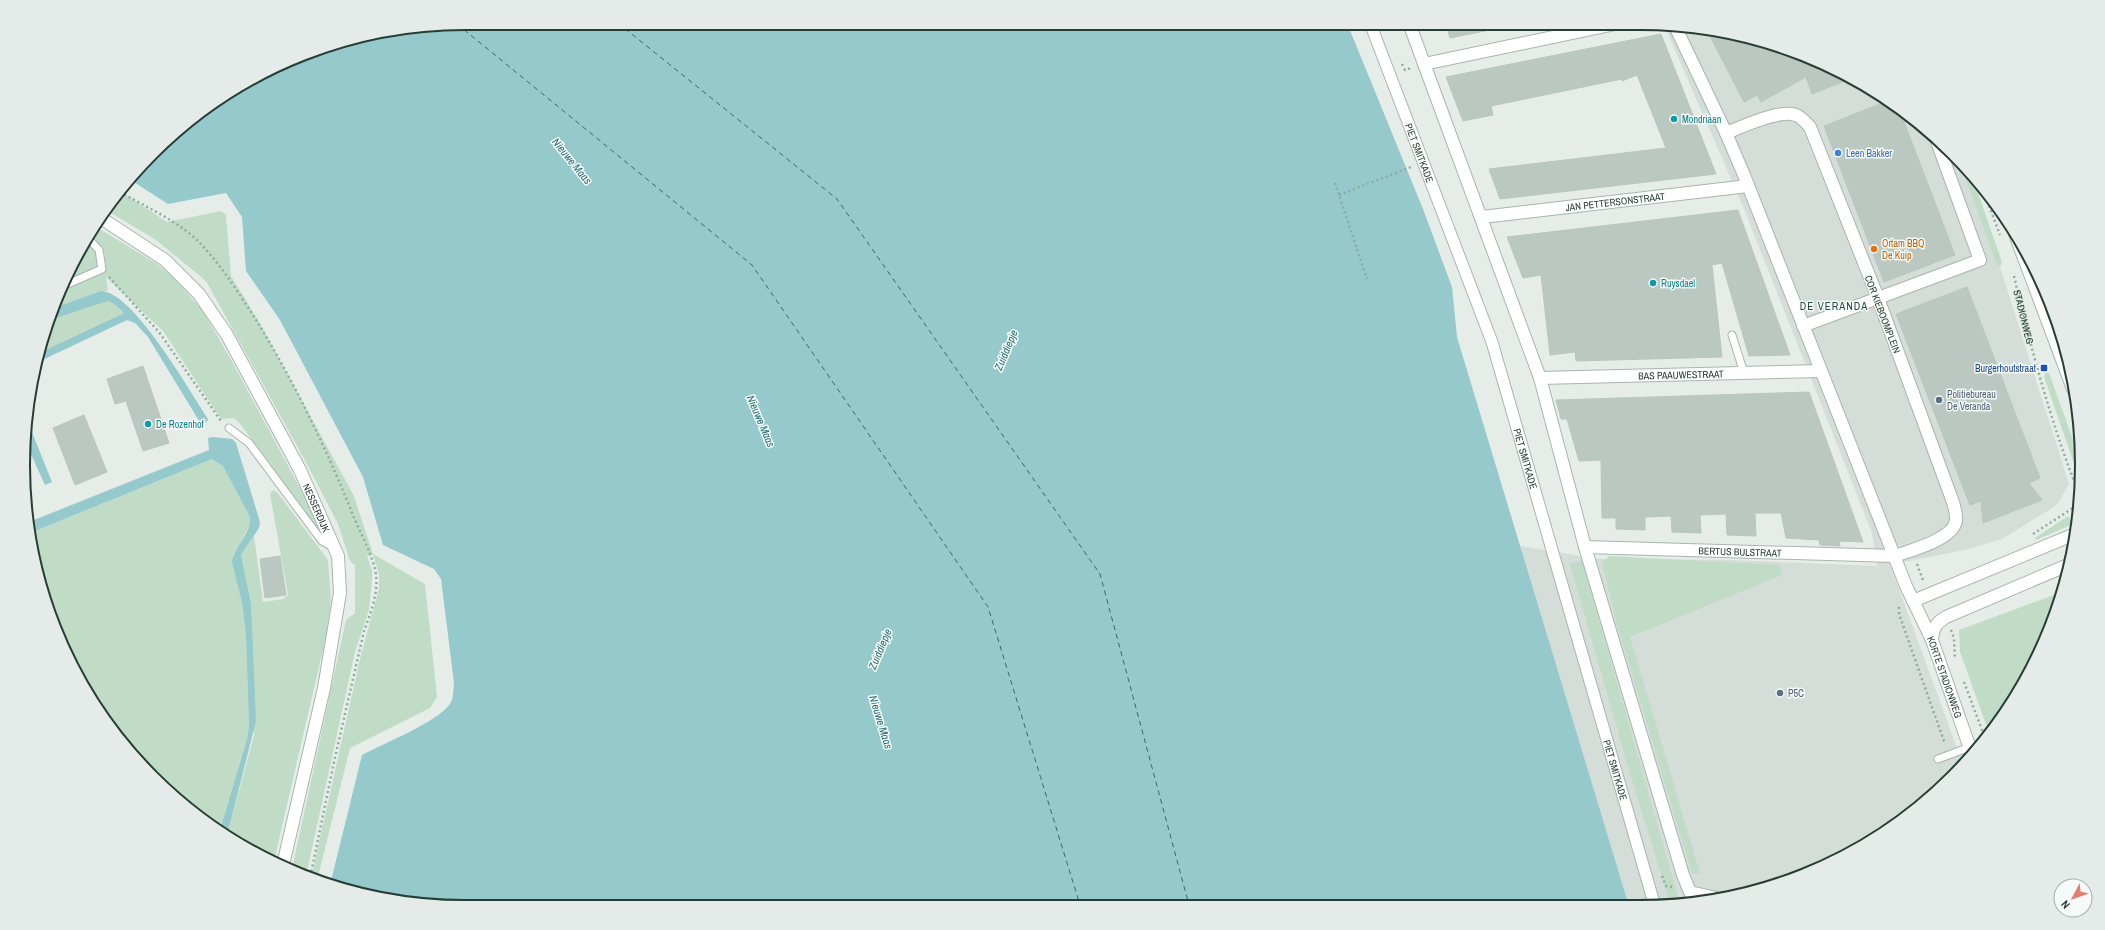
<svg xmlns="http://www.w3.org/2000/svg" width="2105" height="930" viewBox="0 0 2105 930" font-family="'Archivo Narrow',sans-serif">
<rect width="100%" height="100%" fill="#e6ede9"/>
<path fill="#d4ddd8" d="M 1664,25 L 1726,31 L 1782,47 L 1861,82 L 1932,133 L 1964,167 L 2001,270 L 2069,484 L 2057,505 L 2002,539 L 1969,549 L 1890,565 L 1963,764 L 1953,777 L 1909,816 L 1809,873 L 1698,903 L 1592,904 L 1485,540 L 1599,559 L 1731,560 L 1877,566 L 1872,533 L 1744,209 Z"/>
<path fill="#c1dcc6" d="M 1960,163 L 1972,176 L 2002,262 L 2000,266 L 1997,265 Z
M 120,191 L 167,222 L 221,211 L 226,215 L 231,276 L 258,320 L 354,496 L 373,554 L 425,584 L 437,697 L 430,708 L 350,748 L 317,881 L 311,878 L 360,659 L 379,588 L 379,574 L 373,555 L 367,556 L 372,570 L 372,579 L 369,610 L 355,652 L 306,876 L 292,870 L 293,864 L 346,620 L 355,613 L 355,565 L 350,561 L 338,524 L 308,466 L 206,281 L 156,240 L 106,210 Z
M 95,226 L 157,264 L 174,278 L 202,310 L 229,356 L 322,529 L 317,529 L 241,425 L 234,418 L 221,419 L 163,331 L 106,277 L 108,291 L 101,291 L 53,308 L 82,244 Z
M 108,301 L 114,304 L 124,313 L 39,353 L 47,321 Z
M 2046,370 L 2049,373 L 2080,459 L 2080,481 L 2044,377 Z
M 212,459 L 223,465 L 250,517 L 251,523 L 233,555 L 242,602 L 246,636 L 249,727 L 247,739 L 220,830 C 204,819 187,809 173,797 C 102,734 39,628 30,533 Z
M 273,490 L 277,492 L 328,560 L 331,601 L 326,637 L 274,861 L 244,848 L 227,836 L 254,735 L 251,603 L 241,555 L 254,536 L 263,602 L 283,599 L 288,595 L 270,494 Z
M 2068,516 L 2072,523 L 2071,525 L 2036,540 L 2035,538 Z
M 1609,556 L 1780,565 L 1782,575 L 1630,637 L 1700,873 L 1692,874 L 1617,624 L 1602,563 Z
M 1582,561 L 1679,900 L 1685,903 L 1670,903 L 1631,777 L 1570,564 Z
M 2062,592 L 2058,607 L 2007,711 L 1989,733 L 1960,652 L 1959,630 Z"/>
<path fill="#95c9cb" d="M 465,23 L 1347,23 L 1423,209 L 1452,287 L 1457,337 L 1628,903 L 465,907 L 379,899 L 330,885 L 362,755 C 384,743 436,723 450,704 C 454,698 453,690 454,683 L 441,579 L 434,569 L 383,545 L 363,477 L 280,320 L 246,271 L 242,217 L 226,193 L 168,204 L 129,179 L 174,133 L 244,82 L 323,47 L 379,31 Z
M 101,291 C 133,291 190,392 208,419 L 207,422 L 201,424 L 148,337 L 135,323 L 127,320 L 36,363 L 39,353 L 124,313 L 114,304 L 108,301 L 47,321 L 53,308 Z
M 27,420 L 52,482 L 45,485 L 25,441 Z
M 213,437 L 232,439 L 236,443 L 260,522 L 259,528 L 241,555 L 251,603 L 256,721 L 227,836 L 220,830 L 247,739 L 249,727 L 246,636 L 242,602 L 232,562 C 234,546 252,533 250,517 L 223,466 L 212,459 L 30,533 L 29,522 L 209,450 L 208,438 Z"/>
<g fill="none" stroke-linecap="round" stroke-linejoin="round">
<path stroke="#276f73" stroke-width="1" stroke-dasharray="5 4" stroke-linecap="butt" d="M 618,23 L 837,199 L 1100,574 L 1189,905
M 457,24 L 752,265 L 988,607 L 1080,905"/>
</g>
<path fill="#bbc8c2" stroke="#b9c6bf" d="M 1446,23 L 1490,23 L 1490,30 L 1450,38 Z
M 1707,30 L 1726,31 L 1782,47 L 1852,78 L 1812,94 L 1806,77 L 1761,102 L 1757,95 L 1744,102 Z
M 1661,34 L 1716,174 L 1500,199 L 1489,169 L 1666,148 L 1637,75 L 1622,81 L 1622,79 L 1491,106 L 1493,115 L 1463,121 L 1446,77 Z
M 1888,101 L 1899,109 L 1955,255 L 1884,282 L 1824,126 Z
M 1738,210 L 1790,355 L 1749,356 L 1722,263 L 1712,265 L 1722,357 L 1576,361 L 1575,352 L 1550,355 L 1541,275 L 1523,278 L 1507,237 Z
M 1967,287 L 2040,478 L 2029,483 L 2042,500 L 1983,523 L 1981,501 L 1970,505 L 1896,314 Z
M 143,366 L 169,443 L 143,451 L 126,401 L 115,404 L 107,379 Z
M 1809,392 L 1863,542 L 1839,541 L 1840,546 L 1820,545 L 1819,540 L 1786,538 L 1781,513 L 1755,513 L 1756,536 L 1727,535 L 1726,514 L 1700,515 L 1701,533 L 1672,532 L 1671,516 L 1645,517 L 1645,530 L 1616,529 L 1616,518 L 1602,518 L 1601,460 L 1579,461 L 1567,419 L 1561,419 L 1556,400 Z
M 84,415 L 107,472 L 75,485 L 53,428 Z
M 280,556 L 286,595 L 265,598 L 260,559 Z"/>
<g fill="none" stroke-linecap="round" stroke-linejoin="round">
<g stroke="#a9b5af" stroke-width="9">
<path id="service" d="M 63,286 L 102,269 L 99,250 L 87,237
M 1732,335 L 1744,373
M 229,428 L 249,443 L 322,541 L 333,547
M 1938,759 L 1970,747"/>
</g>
<g stroke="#a9b5af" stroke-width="13">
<g id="pedestrian">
<path id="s2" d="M 1370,23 L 1492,342 L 1654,903"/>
</g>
</g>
<g stroke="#a9b5af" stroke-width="14">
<g id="minor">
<path d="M 1409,23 L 1540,378 L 1585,547 L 1683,875 L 1690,892 L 1716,898"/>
<path id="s3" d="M 1675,26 L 1726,133 L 1744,175 L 1906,586 L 1932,640 L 1972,754"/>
<path d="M 1424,64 L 1620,23"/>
<path id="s4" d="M 1482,217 L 1748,186"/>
<path id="s5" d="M 101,218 L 165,260 L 199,294 L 227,335 L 300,470 L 338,556 L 340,593 L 324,688 L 283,865"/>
<path d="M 1803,326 L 1980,260 L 1935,136"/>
<path id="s6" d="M 1540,378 L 1821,371"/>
<path id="s7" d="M 1585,547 L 1895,556 C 1911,550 1952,540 1956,521 C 1957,512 1953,502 1950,494 L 1878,298 L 1810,127 C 1806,123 1802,118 1798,116 C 1783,107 1742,127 1726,133"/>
<path d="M 1913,601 L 2075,534"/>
<path d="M 1932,640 C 1933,628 1936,623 1946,617 L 2068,565"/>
</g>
</g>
<g stroke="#a5b8b0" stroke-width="14">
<path id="secondary" d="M 2015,234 L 2073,389"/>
</g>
<g stroke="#8aad9e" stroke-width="2.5" stroke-dasharray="2 3" stroke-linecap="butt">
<path d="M 1402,64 L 1405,70 L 1411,68"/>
<path d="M 1335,183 L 1367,279"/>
<path d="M 1982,187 L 2000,235"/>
<path d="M 120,192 C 146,207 178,221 199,242 C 222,266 240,295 258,323 C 294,382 325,446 351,510 C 358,529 370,549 375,569 C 380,590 371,612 364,631 L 334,762 L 310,878"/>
<path d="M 1339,195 L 1411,167"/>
<path id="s1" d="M 2014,276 C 2031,349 2051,423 2079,494"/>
<path d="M 109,277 L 159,332 L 221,421"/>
<path d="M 2033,534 L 2079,504"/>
<path d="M 1917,564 L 1923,580"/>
<path d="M 1899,607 L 1899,614 L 1945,744"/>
<path d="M 1951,630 L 1954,638 L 1955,659"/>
<path d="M 1964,682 L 1985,738"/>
<path d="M 1954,765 L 1956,773"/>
<path d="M 1662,876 L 1666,886 L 1672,887"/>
</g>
<use href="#service" stroke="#fff" stroke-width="7"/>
<use href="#pedestrian" stroke="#fff" stroke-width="11"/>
<use href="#minor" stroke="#fff" stroke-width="12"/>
<use href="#secondary" stroke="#fff" stroke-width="12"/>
</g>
<g fill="#0f9aa8" stroke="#f6faf8" stroke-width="1.5">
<circle cx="1674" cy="119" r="4"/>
<circle cx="1653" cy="283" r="4"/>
<circle cx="148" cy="424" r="4"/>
</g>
<circle fill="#3f7fe0" stroke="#f6faf8" stroke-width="1.5" cx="1838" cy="153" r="4"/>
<circle fill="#e8710a" stroke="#f6faf8" stroke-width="1.5" cx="1874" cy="249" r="4"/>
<rect fill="#1a4fb4" stroke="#f6faf8" stroke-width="1.5" x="2040" y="364" width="8" height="8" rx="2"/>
<g fill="#5c6f8a" stroke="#f6faf8" stroke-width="1.5">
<circle cx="1939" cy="400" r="4"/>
<circle cx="1780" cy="693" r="4"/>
</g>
<g text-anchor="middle" stroke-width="3" stroke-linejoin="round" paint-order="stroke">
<g font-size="10" fill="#0d838f" stroke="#f6faf8" text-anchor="start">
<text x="1682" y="123">Mondriaan</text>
<text x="1661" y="287">Ruysdael</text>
<text x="156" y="428">De Rozenhof</text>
</g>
<g font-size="10" fill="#273d35" stroke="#f6faf8">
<text dy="4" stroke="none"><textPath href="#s2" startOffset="139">PIET SMITKADE</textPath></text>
<text dy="4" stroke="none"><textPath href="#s4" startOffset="134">JAN PETTERSONSTRAAT</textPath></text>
<text transform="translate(1883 314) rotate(69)" y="4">COR KIEBOOMPLEIN</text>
<text dy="4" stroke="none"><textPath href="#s1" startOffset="42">STADIONWEG</textPath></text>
<text dy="4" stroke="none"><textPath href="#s6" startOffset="141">BAS PAAUWESTRAAT</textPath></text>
<text dy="4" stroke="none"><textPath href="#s2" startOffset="463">PIET SMITKADE</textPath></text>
<text dy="4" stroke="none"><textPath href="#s5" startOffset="369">NESSERDIJK</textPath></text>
<text dy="4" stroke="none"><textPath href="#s7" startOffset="155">BERTUS BULSTRAAT</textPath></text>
<text dy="4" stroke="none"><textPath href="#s3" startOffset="705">KORTE STADIONWEG</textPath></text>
<text dy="4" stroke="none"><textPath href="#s2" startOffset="787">PIET SMITKADE</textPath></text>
</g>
<g font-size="10" fill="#366cbe" stroke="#f6faf8" text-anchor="start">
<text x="1846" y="157">Leen Bakker</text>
</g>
<g font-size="10" fill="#c56008" stroke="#f6faf8" text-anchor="start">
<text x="1882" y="247">Ortam BBQ<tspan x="1882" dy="12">De Kuip</tspan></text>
</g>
<g font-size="10" fill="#164399" stroke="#f6faf8" text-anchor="end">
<text x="2036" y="372">Burgerhoutstraat</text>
</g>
<g font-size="10" fill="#4e5e75" stroke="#f6faf8" text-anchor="start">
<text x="1947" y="398">Politiebureau<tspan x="1947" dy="12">De Veranda</tspan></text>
<text x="1788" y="697">P5C</text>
</g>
<g font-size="11" font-style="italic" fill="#276f73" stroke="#f6faf8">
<text transform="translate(572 161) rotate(51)" y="4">Nieuwe Maas</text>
<text transform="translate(1006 350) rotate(-67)" y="4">Zuiddiepje</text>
<text transform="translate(761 421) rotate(67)" y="4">Nieuwe Maas</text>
<text transform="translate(880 649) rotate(-67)" y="4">Zuiddiepje</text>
<text transform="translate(881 722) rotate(73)" y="4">Nieuwe Maas</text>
</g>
<g font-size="11" letter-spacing="1" fill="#244e3f" stroke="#f6faf8">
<text x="1834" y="310">DE VERANDA</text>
</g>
</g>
<path d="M0 0H2105V930H0ZM465 30H1640A435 435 0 0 1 2075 465V465A435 435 0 0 1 1640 900H465A435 435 0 0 1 30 465V465A435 435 0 0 1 465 30Z" fill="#e5ebe8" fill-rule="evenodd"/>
<path fill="none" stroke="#273d35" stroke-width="2" d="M465 30H1640A435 435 0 0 1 2075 465V465A435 435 0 0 1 1640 900H465A435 435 0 0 1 30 465V465A435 435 0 0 1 465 30Z"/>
<g transform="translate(2073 898) rotate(229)"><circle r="19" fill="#f6faf8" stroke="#a3aeaa"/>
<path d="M0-3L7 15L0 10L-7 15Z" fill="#e37f6e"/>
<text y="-6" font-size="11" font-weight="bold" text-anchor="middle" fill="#273d35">N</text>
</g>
</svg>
